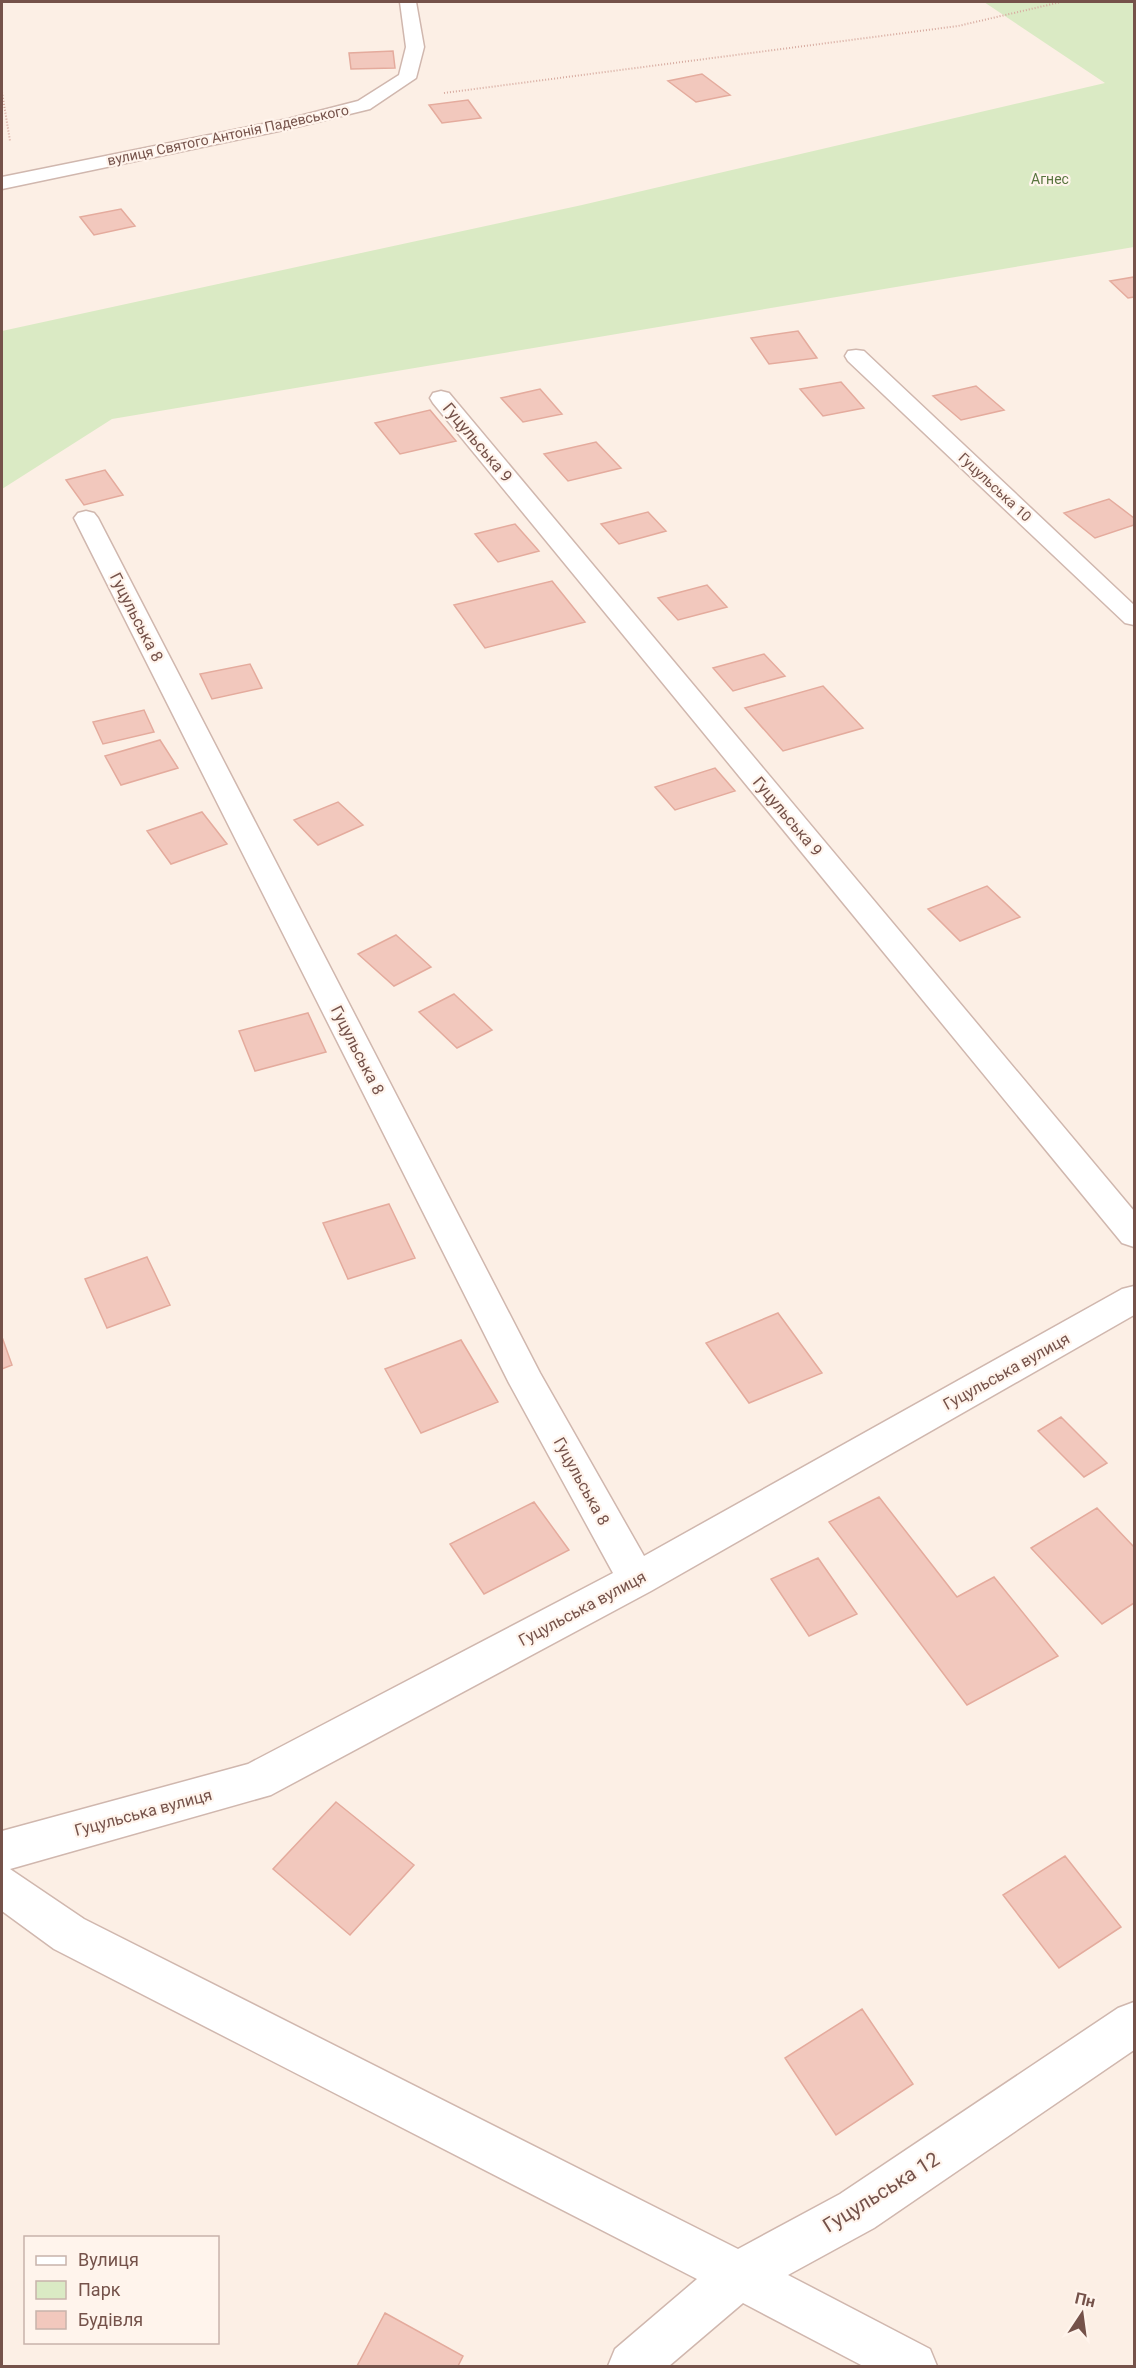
<svg xmlns="http://www.w3.org/2000/svg" width="1136" height="2368" viewBox="0 0 1136 2368" font-family="Roboto,sans-serif">
<rect width="100%" height="100%" fill="#fcefe5"/>
<path fill="#daeac4" d="M 984,2 L 1134,2 L 1134,247 L 112,419 L 2,489 L 2,331 L 582,205 L 1105,83 Z"/>
<path fill="#f2c8bd" stroke="#e4ab9d" stroke-width="1.5" d="M 393,51 L 395,68 L 351,69 L 349,53 Z
M 702,74 L 730,95 L 696,102 L 668,81 Z
M 468,100 L 481,118 L 442,123 L 429,105 Z
M 121,209 L 135,226 L 94,235 L 80,217 Z
M 1134,277 L 1134,297 L 1128,298 L 1110,281 Z
M 798,331 L 817,358 L 769,364 L 751,338 Z
M 841,382 L 864,408 L 823,416 L 800,389 Z
M 976,386 L 1004,410 L 961,420 L 933,396 Z
M 540,389 L 562,414 L 523,422 L 501,398 Z
M 430,410 L 456,441 L 400,454 L 375,423 Z
M 596,442 L 621,468 L 568,481 L 544,454 Z
M 105,470 L 123,495 L 84,505 L 66,480 Z
M 1109,499 L 1134,518 L 1134,525 L 1095,538 L 1064,513 Z
M 648,512 L 666,531 L 619,544 L 601,524 Z
M 515,524 L 539,551 L 498,562 L 475,534 Z
M 552,581 L 585,622 L 485,648 L 454,605 Z
M 707,585 L 727,607 L 678,620 L 658,598 Z
M 764,654 L 785,676 L 733,691 L 713,668 Z
M 250,664 L 262,688 L 212,699 L 200,674 Z
M 823,686 L 863,728 L 783,751 L 745,708 Z
M 144,710 L 154,732 L 103,744 L 93,722 Z
M 160,740 L 178,768 L 121,785 L 105,756 Z
M 715,768 L 735,791 L 675,810 L 655,787 Z
M 338,802 L 363,825 L 318,845 L 294,820 Z
M 202,812 L 227,844 L 171,864 L 147,831 Z
M 987,886 L 1020,917 L 960,941 L 928,909 Z
M 396,935 L 431,967 L 394,986 L 358,954 Z
M 454,994 L 492,1030 L 457,1048 L 419,1012 Z
M 308,1013 L 326,1052 L 255,1071 L 239,1031 Z
M 389,1204 L 415,1258 L 348,1279 L 323,1223 Z
M 147,1257 L 170,1305 L 107,1328 L 85,1279 Z
M 778,1313 L 822,1373 L 749,1403 L 706,1343 Z
M 2,1337 L 12,1365 L 2,1369 Z
M 461,1340 L 498,1402 L 421,1433 L 385,1369 Z
M 1061,1417 L 1107,1463 L 1084,1477 L 1038,1431 Z
M 879,1497 L 957,1597 L 994,1577 L 1058,1656 L 967,1705 L 829,1522 Z
M 534,1502 L 569,1550 L 484,1594 L 450,1544 Z
M 1097,1508 L 1134,1547 L 1134,1603 L 1102,1624 L 1031,1548 Z
M 818,1558 L 857,1614 L 809,1636 L 771,1579 Z
M 336,1802 L 414,1865 L 350,1935 L 273,1869 Z
M 1065,1856 L 1121,1927 L 1059,1968 L 1003,1895 Z
M 862,2009 L 913,2084 L 836,2135 L 785,2058 Z
M 385,2313 L 463,2356 L 458,2366 L 357,2366 Z"/>
<g fill="none" stroke-linecap="round" stroke-linejoin="round">
<g stroke="#d0b7ae" stroke-width="3">
<path id="street" d="M 400,2 L 416,2 L 424,47 L 416,78 L 370,109 L 288,129 L 2,189 L 2,177 L 288,119 L 358,101 L 399,75 L 406,47 Z
M 856,350 L 864,351 L 1134,605 L 1134,625 L 1125,623 L 848,361 L 845,356 L 848,351 Z
M 441,391 L 449,393 L 1134,1211 L 1134,1247 L 1122,1243 L 433,403 L 430,398 L 433,393 Z
M 86,511 L 94,513 L 98,518 L 540,1373 L 644,1556 L 1122,1289 L 1134,1286 L 1134,1315 L 651,1591 L 271,1795 L 10,1869 L 84,1919 L 738,2249 L 840,2194 L 1118,2008 L 1134,2002 L 1134,2050 L 874,2228 L 788,2275 L 930,2349 L 937,2366 L 863,2366 L 743,2303 L 669,2366 L 608,2366 L 615,2349 L 697,2279 L 54,1949 L 2,1911 L 2,1831 L 248,1764 L 613,1573 L 509,1383 L 74,518 L 78,513 Z"/>
</g>
<path stroke="#d7aba0" stroke-width="2" stroke-dasharray="1 2" stroke-linecap="butt" d="M 2,92 L 10,141
M 444,93 L 958,26 L 1061,2"/>
<use href="#street" fill="#fff" fill-rule="evenodd"/>
</g>
<g text-anchor="middle" stroke-width="4.5" stroke-linejoin="round" paint-order="stroke">
<g font-size="14" fill="#75524a" stroke="#fff4ec">
<text transform="translate(228 135) rotate(-12)" y="5">вулиця Святого Антонія Падевського</text>
<text transform="translate(995 487) rotate(43)" y="5">Гуцульська 10</text>
</g>
<g font-size="14" fill="#59753f" stroke="#fff4ec">
<text x="1050" y="184">Агнес</text>
</g>
<g font-size="16" fill="#75524a" stroke="#fff4ec">
<text transform="translate(478 442) rotate(50)" y="6">Гуцульська 9</text>
<text transform="translate(137 617) rotate(63)" y="6">Гуцульська 8</text>
<text transform="translate(788 816) rotate(50)" y="6">Гуцульська 9</text>
<text transform="translate(358 1050) rotate(63)" y="6">Гуцульська 8</text>
<text transform="translate(1006 1371) rotate(-29)" y="6">Гуцульська вулиця</text>
<text transform="translate(582 1481) rotate(61)" y="6">Гуцульська 8</text>
<text transform="translate(582 1608) rotate(-28)" y="6">Гуцульська вулиця</text>
<text transform="translate(143 1812) rotate(-15)" y="6">Гуцульська вулиця</text>
</g>
<g font-size="20" fill="#75524a" stroke="#fff4ec">
<text transform="translate(881 2192) rotate(-32)" y="7">Гуцульська 12</text>
</g>
</g>
<rect width="1136" height="2368" fill="none" stroke="#75524a" stroke-width="6"/>
<rect x="24" y="2236" width="195" height="108" fill="#fff4ec" stroke="#c8b3ab" stroke-width="1.5"/>
<rect x="36" y="2256" width="30" height="9" fill="#ffffff" stroke="#c8b3ab" stroke-width="1.5"/>
<text x="78" y="2266" font-size="18" fill="#75524a">Вулиця</text>
<rect x="36" y="2281" width="30" height="18" fill="#daeac4" stroke="#c8b3ab" stroke-width="1.5"/>
<text x="78" y="2296" font-size="18" fill="#75524a">Парк</text>
<rect x="36" y="2311" width="30" height="18" fill="#f2c8bd" stroke="#c8b3ab" stroke-width="1.5"/>
<text x="78" y="2326" font-size="18" fill="#75524a">Будівля</text>
<g transform="translate(1082 2314) rotate(13)" stroke="#fff4ec" stroke-width="4.5" paint-order="stroke">
<path d="M0-4.5L10 22L0 15L-10 22Z" fill="#75524a"/>
<text y="-9" font-size="16" font-weight="bold" text-anchor="middle" fill="#75524a">Пн</text>
</g>
</svg>
